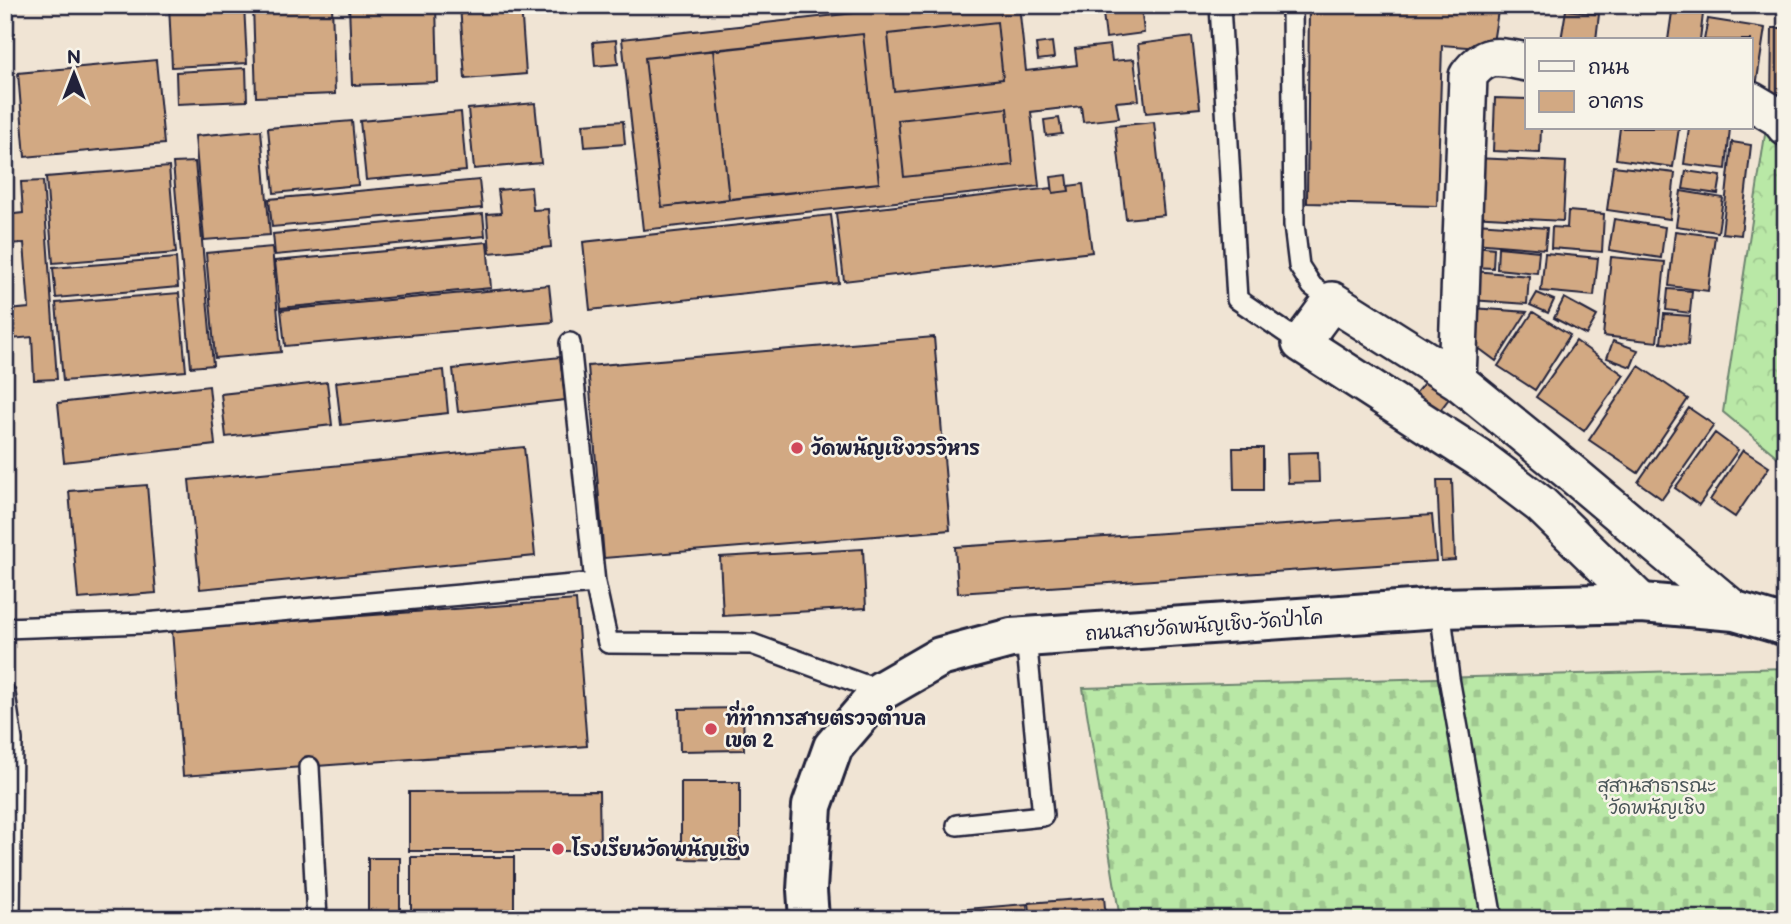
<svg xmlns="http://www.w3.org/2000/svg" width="1791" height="924" viewBox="0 0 1791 924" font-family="'Balsamiq Sans','Playpen Sans Thai',sans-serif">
<defs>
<pattern id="forest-crowns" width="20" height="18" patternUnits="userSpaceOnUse" patternTransform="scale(1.75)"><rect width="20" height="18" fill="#b9e8a6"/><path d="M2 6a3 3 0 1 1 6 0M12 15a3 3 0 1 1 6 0" fill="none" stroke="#9fc790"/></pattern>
<pattern id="cemetery-stones" width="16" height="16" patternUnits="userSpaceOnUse" patternTransform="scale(1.75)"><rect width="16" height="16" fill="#b9e8a6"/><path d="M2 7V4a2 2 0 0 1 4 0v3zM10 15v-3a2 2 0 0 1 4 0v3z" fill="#9fc790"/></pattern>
</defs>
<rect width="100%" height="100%" fill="#f0e4d4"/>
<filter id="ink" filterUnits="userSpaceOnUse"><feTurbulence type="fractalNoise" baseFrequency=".0143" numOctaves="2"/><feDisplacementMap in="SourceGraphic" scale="14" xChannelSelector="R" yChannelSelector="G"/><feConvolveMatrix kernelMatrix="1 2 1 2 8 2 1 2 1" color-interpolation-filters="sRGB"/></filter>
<g filter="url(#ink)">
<path fill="url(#forest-crowns)" stroke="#6e8570" stroke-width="2" d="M 1766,128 L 1786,147 L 1786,464 L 1723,412 Z"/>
<path fill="url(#cemetery-stones)" stroke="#6e8570" stroke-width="2" d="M 1786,668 L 1786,919 L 1120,919 L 1083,688 Z"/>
<path fill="#d2a983" stroke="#22223b" stroke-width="2" fill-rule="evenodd" d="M 169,5 L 244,5 L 247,63 L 172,67 Z
M 253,5 L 332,5 L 335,94 L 256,97 Z
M 349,5 L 436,5 L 438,82 L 352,85 Z
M 460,5 L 521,5 L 526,74 L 465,79 Z
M 926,5 L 1019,5 L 1026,71 L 1077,65 L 1075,49 L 1110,45 L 1112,61 L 1134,59 L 1139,100 L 1116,102 L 1119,118 L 1083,122 L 1081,106 L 1031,112 L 1039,186 L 643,230 L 622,39 ZM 997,22 L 1003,79 L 894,91 L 888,34 ZM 863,34 L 879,183 L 662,207 L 645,58 ZM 1007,108 L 1013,165 L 904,177 L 898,120 Z
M 1102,5 L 1141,5 L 1144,33 L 1106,38 Z
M 1309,5 L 1499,5 L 1492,49 L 1442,45 L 1437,206 L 1307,203 Z
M 1673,5 L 1704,5 L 1700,40 L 1668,40 Z
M 1566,10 L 1599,14 L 1596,40 L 1561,40 Z
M 1708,19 L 1765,28 L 1755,93 L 1751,92 L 1751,40 L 1704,40 Z
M 997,22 L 1003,79 L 894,91 L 888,34 Z
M 1772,28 L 1786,28 L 1786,104 L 1771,104 Z
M 863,34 L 879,183 L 729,199 L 713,50 Z
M 1192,37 L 1200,108 L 1146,113 L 1138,44 Z
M 616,40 L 618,64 L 595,66 L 593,42 Z
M 1052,42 L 1054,58 L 1038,60 L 1036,44 Z
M 713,50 L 729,199 L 662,207 L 645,58 Z
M 156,60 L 164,144 L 25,157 L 18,73 Z
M 246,68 L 247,101 L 177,104 L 176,72 Z
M 1495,98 L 1527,99 L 1527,128 L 1541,128 L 1540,153 L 1493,151 Z
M 535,103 L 541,163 L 474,169 L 468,109 Z
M 1007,108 L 1013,165 L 904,177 L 898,120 Z
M 461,112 L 466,171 L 366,180 L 360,121 Z
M 1059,118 L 1062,134 L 1046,136 L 1044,120 Z
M 352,121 L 358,185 L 274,193 L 268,128 Z
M 623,121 L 625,144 L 585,147 L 583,124 Z
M 1154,122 L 1164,215 L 1126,219 L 1115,126 Z
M 1620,128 L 1679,128 L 1673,167 L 1616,159 Z
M 1689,128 L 1730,128 L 1726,169 L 1684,164 Z
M 261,130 L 270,235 L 204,240 L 195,136 Z
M 1732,142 L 1751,145 L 1741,235 L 1722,233 Z
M 1473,158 L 1566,162 L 1563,221 L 1470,216 Z
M 195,162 L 213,365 L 191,367 L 173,163 Z
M 1613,166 L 1675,173 L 1670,219 L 1607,210 Z
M 169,167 L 176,253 L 53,263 L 46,177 Z
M 1686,171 L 1721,176 L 1718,194 L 1683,189 Z
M 1067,175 L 1069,191 L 1053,193 L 1051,177 Z
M 479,180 L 482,208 L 272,227 L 269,199 Z
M 43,181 L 57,379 L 34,380 L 32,337 L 11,339 L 9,310 L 29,308 L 24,243 L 5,244 L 5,215 L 23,213 L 21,182 Z
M 1083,184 L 1092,252 L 844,281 L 836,213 L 1052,188 L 1053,193 L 1069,191 L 1068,186 Z
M 531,187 L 533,210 L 548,209 L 551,247 L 490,253 L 487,214 L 501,213 L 498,190 Z
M 1681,191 L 1723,198 L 1718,232 L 1676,226 Z
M 1568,211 L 1604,214 L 1602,252 L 1551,248 L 1552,227 L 1567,228 Z
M 483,214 L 485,236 L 275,255 L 273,234 Z
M 831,215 L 839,283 L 590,310 L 583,242 Z
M 1614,219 L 1665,227 L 1661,258 L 1609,250 Z
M 1476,223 L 1547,228 L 1545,249 L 1474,243 Z
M 1675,231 L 1715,236 L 1708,291 L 1669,286 Z
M 487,242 L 491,288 L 280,308 L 275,261 Z
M 1475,246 L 1494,248 L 1493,268 L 1474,267 Z
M 272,247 L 281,352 L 215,358 L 206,253 Z
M 1498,247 L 1539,251 L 1537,273 L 1497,269 Z
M 1545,253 L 1598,258 L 1594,296 L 1541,291 Z
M 1611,257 L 1665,262 L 1657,342 L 1603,336 Z
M 176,258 L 178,287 L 56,298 L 53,268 Z
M 1474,271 L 1529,276 L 1527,304 L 1471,300 Z
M 549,285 L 553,322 L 285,346 L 281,310 Z
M 1668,289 L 1692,291 L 1690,313 L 1666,310 Z
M 179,293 L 186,371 L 63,381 L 56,303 Z
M 1537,293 L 1554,300 L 1548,313 L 1530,305 Z
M 1564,298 L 1597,316 L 1586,335 L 1554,318 Z
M 1472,308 L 1527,312 L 1496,361 L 1469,341 Z
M 1533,312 L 1570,335 L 1535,390 L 1498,366 Z
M 1664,314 L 1690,316 L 1688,345 L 1661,343 Z
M 934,337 L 950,530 L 604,558 L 588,366 Z
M 1576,341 L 1624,375 L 1584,431 L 1536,397 Z
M 1613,341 L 1638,350 L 1631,367 L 1607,358 Z
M 560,357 L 565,400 L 458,412 L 453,369 Z
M 1639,366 L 1688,399 L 1638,473 L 1589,440 Z
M 444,370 L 448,413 L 341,425 L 336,382 Z
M 1428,378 L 1451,396 L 1438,413 L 1414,395 Z
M 327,382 L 332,425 L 226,437 L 221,394 Z
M 209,386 L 215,445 L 64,462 L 58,403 Z
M 1689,408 L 1714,425 L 1662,499 L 1638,482 Z
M 1715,433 L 1738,450 L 1699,505 L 1675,488 Z
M 524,447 L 535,556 L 200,589 L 189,480 Z
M 1233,448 L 1263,448 L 1263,490 L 1234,490 Z
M 1743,450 L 1769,467 L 1735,517 L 1710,500 Z
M 1318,452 L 1319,482 L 1288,483 L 1287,453 Z
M 1437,480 L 1452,480 L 1455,560 L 1441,561 Z
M 147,485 L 156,593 L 78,599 L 69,491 Z
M 1432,515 L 1436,561 L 958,593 L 955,547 Z
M 863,549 L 866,608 L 723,616 L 720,557 Z
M 576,600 L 587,746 L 183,776 L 172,630 Z
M 743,708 L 744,750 L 680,751 L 679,709 Z
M 681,782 L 740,782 L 740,860 L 681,859 Z
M 599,791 L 600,851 L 409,851 L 409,792 Z
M 411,857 L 514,857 L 514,919 L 411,919 Z
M 368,858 L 400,858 L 400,919 L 368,919 Z
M 1104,897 L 1106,919 L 1031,919 L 1029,903 Z
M 1027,904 L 1028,919 L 872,919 L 871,917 Z"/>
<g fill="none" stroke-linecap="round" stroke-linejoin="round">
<g stroke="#22223b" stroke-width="24">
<path id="lane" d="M 1220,5 L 1237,299 L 1301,343
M 1292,5 L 1294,225 L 1299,266 L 1312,286 L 1332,301
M 570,343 L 595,583
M 1440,608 L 1449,678 L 1492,919
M 5,628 L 145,623 L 595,583 L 608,643 L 752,644 L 881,691
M 5,694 L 12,740 L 10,919
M 309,767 L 317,919
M 957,825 L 1043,816 L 1026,637"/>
</g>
<g stroke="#22223b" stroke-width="42">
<path id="street" d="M 1751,101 L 1778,117 L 1786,127
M 1457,380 L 1468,76 C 1486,51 1499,57 1527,62
M 1642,603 L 1540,504 L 1482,460 L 1301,343 L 1332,301 L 1457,380 L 1570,472 L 1735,611"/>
</g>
<g stroke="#22223b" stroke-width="44">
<path id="secondary" d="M 809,919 L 807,890 L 812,806 L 833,747 L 881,691 L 940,657 L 1011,638 L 1440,608 L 1642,603 L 1735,611 L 1786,626"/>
</g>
<use href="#lane" stroke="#f7f3e8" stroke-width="19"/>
<use href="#street" stroke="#f7f3e8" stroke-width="37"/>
<use href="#secondary" stroke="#f7f3e8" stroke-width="38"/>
</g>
</g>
<g fill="#d1495b" stroke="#f7f3e8" stroke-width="2.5">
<circle cx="797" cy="448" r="7"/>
<circle cx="711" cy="729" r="7"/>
<circle cx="558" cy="849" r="7"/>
</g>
<g text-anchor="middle" stroke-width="5" stroke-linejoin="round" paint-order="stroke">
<g font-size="19" font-weight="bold" fill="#22223b" stroke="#f7f3e8" text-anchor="start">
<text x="811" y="455">วัดพนัญเชิงวรวิหาร</text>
<text x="725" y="725">ที่ทำการสายตรวจตำบล<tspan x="725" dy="22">เขต 2</tspan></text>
<text x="572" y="856">โรงเรียนวัดพนัญเชิง</text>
</g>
<g font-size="19" fill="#22223b" stroke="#f7f3e8">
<text transform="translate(1204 625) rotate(-4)" y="7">ถนนสายวัดพนัญเชิง-วัดป่าโค</text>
</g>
<g font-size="19" fill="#485456" stroke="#f7f3e8">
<text x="1657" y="792">สุสานสาธารณะ<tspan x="1657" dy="22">วัดพนัญเชิง</tspan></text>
</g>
</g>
<rect width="1791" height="924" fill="none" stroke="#f7f3e8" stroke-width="28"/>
<rect x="14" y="14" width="1763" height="896" fill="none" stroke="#22223b" stroke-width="2.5" filter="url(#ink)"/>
<rect x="1525" y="38" width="228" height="91" fill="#f7f3e8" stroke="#a29fa3" stroke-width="2"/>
<rect x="1539" y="61" width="35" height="10" fill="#f7f3e8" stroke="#a29fa3" stroke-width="2"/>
<text x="1588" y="74" font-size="21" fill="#22223b">ถนน</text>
<rect x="1539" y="91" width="35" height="21" fill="#d2a983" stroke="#a29fa3" stroke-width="2"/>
<text x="1588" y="108" font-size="21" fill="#22223b">อาคาร</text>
<g transform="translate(74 74)" stroke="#f7f3e8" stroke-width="5" paint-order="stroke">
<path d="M0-5L12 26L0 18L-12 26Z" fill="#22223b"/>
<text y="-10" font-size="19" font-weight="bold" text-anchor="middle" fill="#22223b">N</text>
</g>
</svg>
